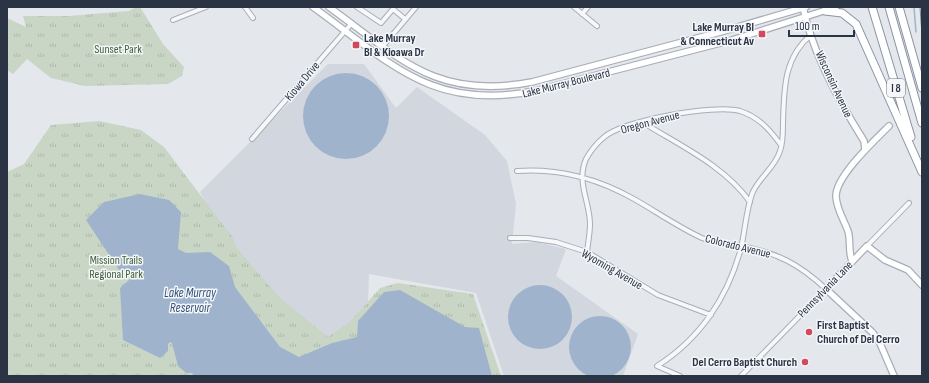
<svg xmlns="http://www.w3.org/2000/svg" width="929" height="383" viewBox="0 0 929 383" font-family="'Sofia Sans Condensed',sans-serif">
<defs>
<pattern id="park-tufts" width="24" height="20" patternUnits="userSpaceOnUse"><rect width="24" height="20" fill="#c9d6c5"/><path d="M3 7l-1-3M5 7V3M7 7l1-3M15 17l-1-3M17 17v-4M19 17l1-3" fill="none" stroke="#adb8ab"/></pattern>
</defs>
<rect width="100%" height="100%" fill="#e4e7ec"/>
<path fill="#d2d6de" d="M 328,64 L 364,64 L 396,108 L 417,87 L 485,135 L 507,161 L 516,204 L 512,244 L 536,242 L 566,249 L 556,276 L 638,334 L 623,376 L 504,376 L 476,293 L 369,274 L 368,303 L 348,326 L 322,341 L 230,251 L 200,192 Z"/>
<path fill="url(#park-tufts)" d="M 136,7 L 140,7 L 163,44 L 184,67 L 182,76 L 168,84 L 85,86 L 51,78 L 27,59 L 13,74 L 7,70 L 7,18 L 26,27 L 23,16 L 69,16 L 129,11 Z
M 99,121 L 141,130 L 164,147 L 233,238 L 236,247 L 280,298 L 328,337 L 351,321 L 380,288 L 398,283 L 473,294 L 501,376 L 7,376 L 7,172 L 24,164 L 51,125 Z"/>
<path fill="#9fb4cc" d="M303 116a43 43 0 1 1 86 0a43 43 0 1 1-86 0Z
M 140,194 L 169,200 L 181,212 L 178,249 L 186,253 L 210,252 L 229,266 L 235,287 L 280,347 L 299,357 L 332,343 L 357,337 L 358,321 L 384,292 L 400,290 L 465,327 L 479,328 L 492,376 L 194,376 L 192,373 L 186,373 L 178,366 L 172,343 L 170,342 L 168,344 L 168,351 L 160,358 L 123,340 L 120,288 L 137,273 L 119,270 L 86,220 L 104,202 Z
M508 317a32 32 0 1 1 64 0a32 32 0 1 1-64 0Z
M569 347a31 31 0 1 1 62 0a31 31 0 1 1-62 0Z"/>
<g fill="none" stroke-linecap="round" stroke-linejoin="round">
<path stroke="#9fb4cc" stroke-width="1.5" d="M 914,7 L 916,32"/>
<g stroke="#a9aeb7" stroke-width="6">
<path id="street" d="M 245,7 L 253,18
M 357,7 L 381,23 L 393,9 L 405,19
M 574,7 L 597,26
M 582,14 L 588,7
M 173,20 L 206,7
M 383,46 L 416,7
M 642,122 C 679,145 725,166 750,202
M 252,139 L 352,23
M 517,171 C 558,168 599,179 634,199 C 657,212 678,227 702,238 C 715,243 728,244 741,246 C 778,253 799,264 826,289 L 741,376
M 510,238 L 528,238 L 556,242 L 587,252 L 658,295 L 711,315
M 867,246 L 909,203
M 587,252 C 588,243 590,233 590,224 C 590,202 576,182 586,159 C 590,152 597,143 603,138 C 622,120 715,104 740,111 C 759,117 770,130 781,145
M 680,376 L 657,366 C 700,339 728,297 741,248 C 745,231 746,211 752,194 C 758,178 775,168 780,151 C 783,143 783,133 783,124 C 784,91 783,58 811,35"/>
</g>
<g stroke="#a9aeb7" stroke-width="8">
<path id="secondary" d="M 313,7 C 391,63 431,111 535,91 L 732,40 L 836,7
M 329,7 C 401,59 436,100 532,82 L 724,31 L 806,7
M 803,7 C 812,52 840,103 864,141 L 865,149
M 852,261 C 848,251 851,241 848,231 C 844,220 836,208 836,196 C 836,176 875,140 889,126
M 894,376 L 879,341 L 872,332 L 826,289 L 867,246 L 885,260 L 908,270 L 922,285"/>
</g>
<g stroke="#8b94a3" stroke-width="9">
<path id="highway" d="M 872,7 L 911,137
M 889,7 L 922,123
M 899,7 L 922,88
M 825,11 L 842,13 L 856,24 L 922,172"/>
</g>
<use href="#street" stroke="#f7f8fa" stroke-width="4"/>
<use href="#secondary" stroke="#fff" stroke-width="5.5"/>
<use href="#highway" stroke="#fff" stroke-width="7"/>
<path stroke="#7d8696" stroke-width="1" d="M 920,7 L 922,35"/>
</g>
<g fill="#d1495b" stroke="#f4f6f9" stroke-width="1.5">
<rect x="758" y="30" width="8" height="8" rx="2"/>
<rect x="352" y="41" width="8" height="8" rx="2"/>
<circle cx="809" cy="332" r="4"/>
<circle cx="805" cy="362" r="4"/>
</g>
<g text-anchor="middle" stroke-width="3" stroke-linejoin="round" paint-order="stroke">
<rect fill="#f4f6f9" stroke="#676e7b" stroke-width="1" x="887" y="79" width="18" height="18" rx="3"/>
<g font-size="11" font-weight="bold" fill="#2b3445">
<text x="896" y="92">I 8</text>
</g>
<g font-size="12" font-weight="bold" fill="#2b3445" stroke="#f4f6f9" text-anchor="end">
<text x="754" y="31">Lake Murray Bl<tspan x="754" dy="14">&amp; Connecticut Av</tspan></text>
<text x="364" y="42" text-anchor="start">Lake Murray<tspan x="364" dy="14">Bl &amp; Kioawa Dr</tspan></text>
<text x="817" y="329" text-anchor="start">First Baptist<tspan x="817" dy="14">Church of Del Cerro</tspan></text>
<text x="797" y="366">Del Cerro Baptist Church</text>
</g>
<g font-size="12" fill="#3f6138" stroke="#f4f6f9">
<text x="118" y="53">Sunset Park</text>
<text x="116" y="264">Mission Trails<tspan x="116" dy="14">Regional Park</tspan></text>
</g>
<g font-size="12" fill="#2b3445" stroke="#f4f6f9">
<text transform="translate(302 81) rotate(-50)" y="4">Kiowa Drive</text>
<text transform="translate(566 83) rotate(-14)" y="4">Lake Murray Boulevard</text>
<text transform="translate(834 84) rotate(65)" y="4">Wisconsin Avenue</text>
<text transform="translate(650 122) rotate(-15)" y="4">Oregon Avenue</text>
<text transform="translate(738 246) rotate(14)" y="4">Colorado Avenue</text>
<text transform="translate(612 269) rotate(30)" y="4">Wyoming Avenue</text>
<text transform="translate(825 289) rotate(-46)" y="4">Pennsylvania Lane</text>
</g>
<g font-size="13" font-style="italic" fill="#34527a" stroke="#f4f6f9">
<text x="190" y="297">Lake Murray<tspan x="190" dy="15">Reservoir</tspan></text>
</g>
</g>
<rect width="929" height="383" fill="none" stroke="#2b3445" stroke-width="16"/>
<path d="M789 30v6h65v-6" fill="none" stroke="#2b3445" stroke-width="2"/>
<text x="795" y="30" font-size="12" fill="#2b3445" stroke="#f4f6f9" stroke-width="3" paint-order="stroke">100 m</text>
</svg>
